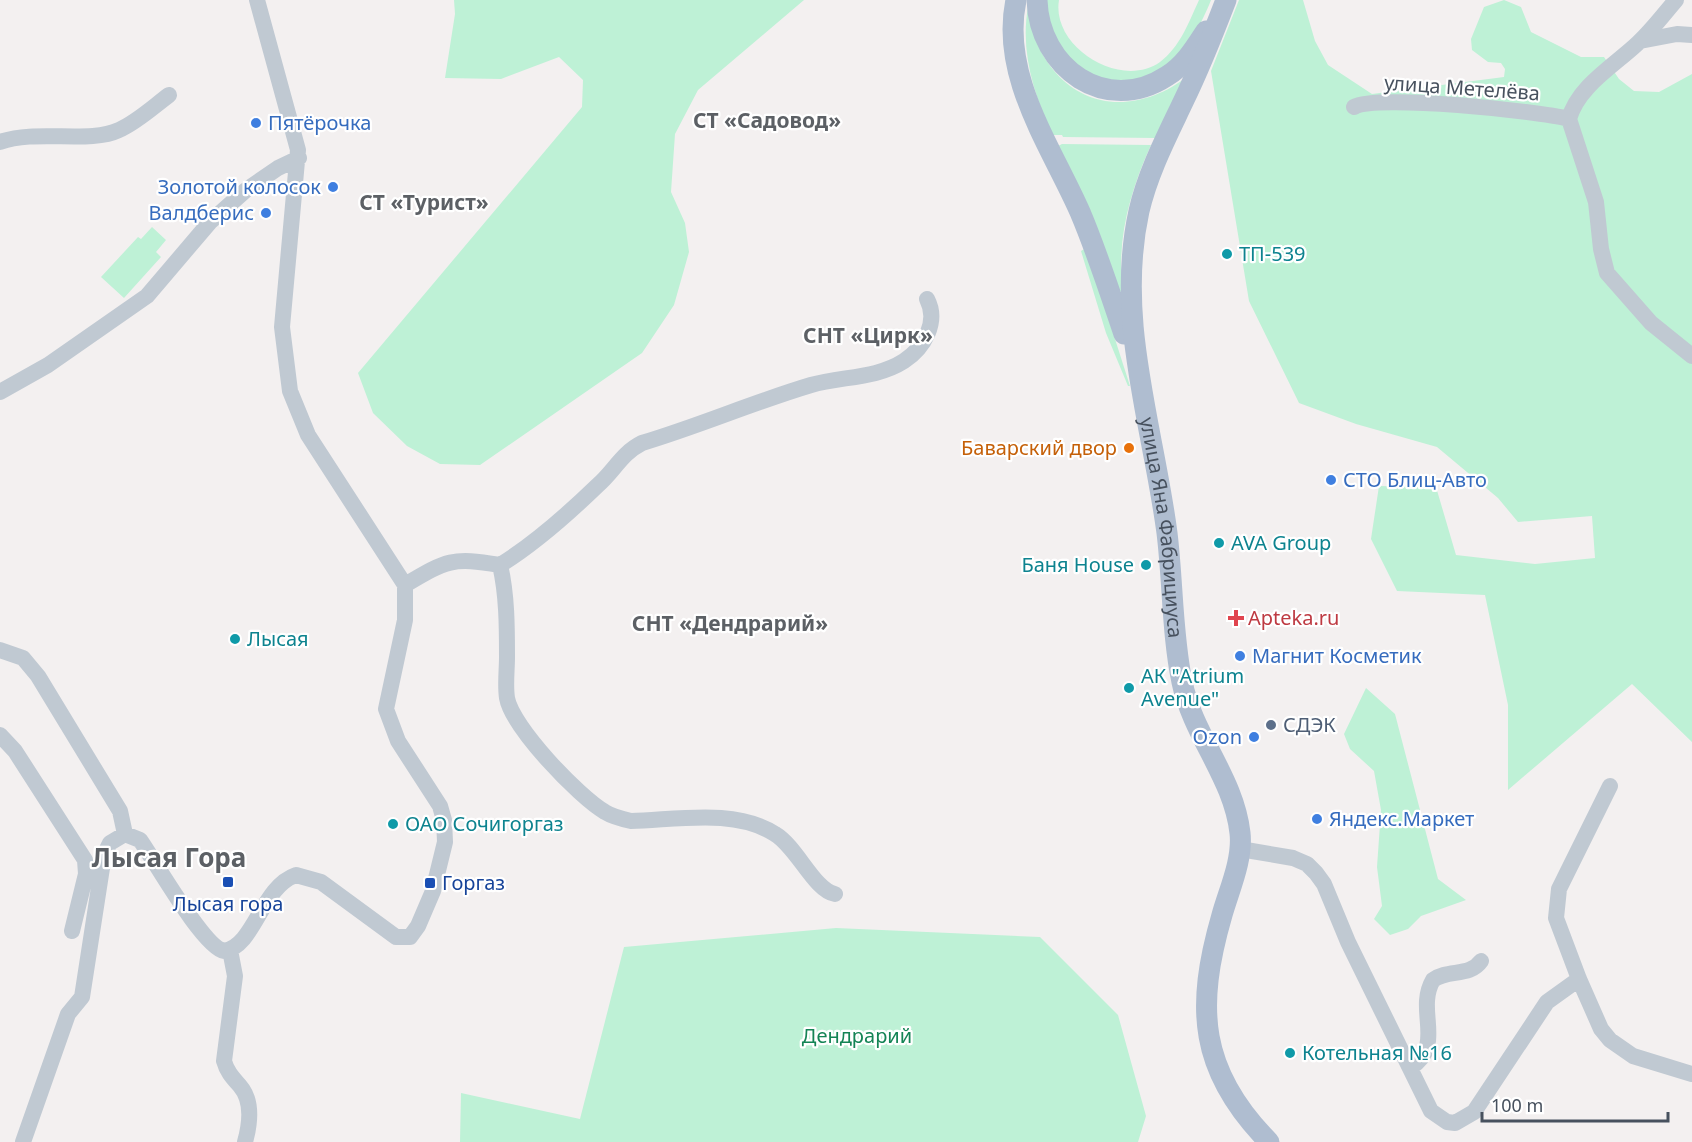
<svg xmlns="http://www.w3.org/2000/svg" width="1692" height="1142" viewBox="0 0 1692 1142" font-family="'Noto Sans',sans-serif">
<rect width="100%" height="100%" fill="#f3f0f0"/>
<path fill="#bef1d6" d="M 454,0 L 804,0 L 698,90 L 675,134 L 671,192 L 685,223 L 689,252 L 674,305 L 642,353 L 480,465 L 440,464 L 407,446 L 373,413 L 358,373 L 582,107 L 583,80 L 559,57 L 501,79 L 445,78 L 455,14 Z
M 1045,0 L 1059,0 C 1051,47 1121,90 1160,62 C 1180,47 1189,22 1199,0 L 1211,0 C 1202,23 1186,53 1165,67 C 1127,95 1072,78 1053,36 C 1048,26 1048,11 1045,0 Z
M 1239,0 L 1303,0 L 1315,41 L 1328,65 L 1372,94 L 1504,77 L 1505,69 L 1501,63 L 1488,62 L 1472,50 L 1471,39 L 1484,7 L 1504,0 L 1521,7 L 1531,32 L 1581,57 L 1604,57 L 1619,79 L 1634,91 L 1659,92 L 1692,74 L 1692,742 L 1632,684 L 1508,790 L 1508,705 L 1485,595 L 1397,591 L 1371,539 L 1379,486 L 1436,487 L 1456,555 L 1535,564 L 1595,558 L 1592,516 L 1518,522 L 1498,498 L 1437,447 L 1356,424 L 1299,403 L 1249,301 L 1211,71 Z
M 1028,7 C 1035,71 1087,121 1155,95 C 1166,91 1177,84 1187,77 L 1156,138 L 1063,137 L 1062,135 L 1052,135 C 1034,94 1020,52 1028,7 Z
M 1062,144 L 1151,145 C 1128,196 1115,245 1124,300 L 1058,146 Z
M 152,227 L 166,240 L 156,252 L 161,257 L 124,298 L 101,277 L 138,237 L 141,239 Z
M 1086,248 L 1130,386 L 1128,386 L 1106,333 L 1081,251 Z
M 1366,688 L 1395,714 L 1438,879 L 1466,900 L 1421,916 L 1408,929 L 1390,935 L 1374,919 L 1382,906 L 1377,867 L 1381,810 L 1374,771 L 1350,749 L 1344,734 Z
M 836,928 L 1040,937 L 1118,1015 L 1146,1116 L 1138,1142 L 460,1142 L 461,1093 L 580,1119 L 624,947 Z"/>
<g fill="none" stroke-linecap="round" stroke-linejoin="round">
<path stroke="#c0c9d2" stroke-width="16" d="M 1640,41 L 1677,34 L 1692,35
M 1354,107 C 1376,94 1538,111 1569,119 L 1596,202 L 1601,249 L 1607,273 L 1651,323 L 1692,356
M 1569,119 C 1578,86 1615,65 1638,43 C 1652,30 1664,14 1676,0
M 0,142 C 36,129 90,144 119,130 C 137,122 153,107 169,95
M 0,392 L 48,365 L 147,296 L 210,222 L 246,190 L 278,168 L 299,158
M 500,565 C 507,595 507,627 507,657 C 507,670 505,685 507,698 C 512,727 579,797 605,812 C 613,817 622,819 631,821 C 676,820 735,808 775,834 C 797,847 814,890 835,894
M 405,585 C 447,560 452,557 500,565 C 536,543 568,514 598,485 C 614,471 622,453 642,443 C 699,426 754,402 811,385 C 842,376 876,379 904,361 C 924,348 939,322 927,299
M 0,650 L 23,658 L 38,676 L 120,811 L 125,834
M 0,735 L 15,751 L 85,860 L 86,874 L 72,931
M 1610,786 L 1559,889 L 1556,918 L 1579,979 L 1601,1029 L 1610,1040 L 1633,1056 L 1692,1074
M 1240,849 L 1293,858 L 1307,864 L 1316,873 L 1324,884 L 1348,942 L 1431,1111 L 1447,1122 L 1455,1123 L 1474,1112 L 1547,1002 L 1579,979
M 230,950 L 235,976 L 224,1061 C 227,1072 233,1078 240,1086 C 253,1101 250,1124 245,1142
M 1410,1068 C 1446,1045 1415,1011 1433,980 C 1448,969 1470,977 1481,961
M 23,1142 L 68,1014 L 82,997 L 104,855 L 110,843 L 125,834 L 140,840 C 155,861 203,947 224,951 C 255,946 261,887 296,875 L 321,882 L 396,937 L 410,937 L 418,926 L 433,891 L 445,842 L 444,820 L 440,806 L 398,741 L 386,709 L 405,620 L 405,585 L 308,435 L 290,391 L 282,327 L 298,150 L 257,0"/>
<g stroke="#afbdd0" stroke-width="21">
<path d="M 1016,0 C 1000,76 1051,146 1080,212 C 1097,252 1110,293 1124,334"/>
<path d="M 1037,0 C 1039,68 1106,116 1167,76 C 1184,66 1195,48 1206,31"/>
<path id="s1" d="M 1226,0 C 1213,34 1200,67 1184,100 C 1167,136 1148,172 1139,211 C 1115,320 1153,425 1167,533 C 1173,582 1172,634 1182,682 C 1193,736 1234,778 1240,833 C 1243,860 1229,890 1222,915 C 1195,1008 1199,1071 1269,1142"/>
</g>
</g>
<g fill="#3f7fe0" stroke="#fff" stroke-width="2">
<circle cx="256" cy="123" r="6"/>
<circle cx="333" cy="187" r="6"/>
<circle cx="266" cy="213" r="6"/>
<circle cx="1331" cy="480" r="6"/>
<circle cx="1240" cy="656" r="6"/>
<circle cx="1254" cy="737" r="6"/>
<circle cx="1317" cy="819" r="6"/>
</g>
<g fill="#0f9aa8" stroke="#fff" stroke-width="2">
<circle cx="1227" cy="254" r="6"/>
<circle cx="1219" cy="543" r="6"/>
<circle cx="1146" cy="565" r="6"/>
<circle cx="235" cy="639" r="6"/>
<circle cx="1129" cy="688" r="6"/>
<circle cx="393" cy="824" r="6"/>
<circle cx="1290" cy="1053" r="6"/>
</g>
<circle fill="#e8710a" stroke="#fff" stroke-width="2" cx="1129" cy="448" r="6"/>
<path fill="#e0444e" stroke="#fff" stroke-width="2" d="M1233 609h6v6h6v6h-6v6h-6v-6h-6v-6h6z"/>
<circle fill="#5c6f8a" stroke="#fff" stroke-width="2" cx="1271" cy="725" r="6"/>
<g fill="#1a4fb4" stroke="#fff" stroke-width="2">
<rect x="222" y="876" width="12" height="12" rx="3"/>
<rect x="424" y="877" width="12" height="12" rx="3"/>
</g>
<g text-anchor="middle" stroke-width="4.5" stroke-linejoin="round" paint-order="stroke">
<g font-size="20" fill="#47515e" stroke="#fff">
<text transform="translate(1462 88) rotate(4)" y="7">улица Метелёва</text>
<text dy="7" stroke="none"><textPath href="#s1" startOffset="548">улица Яна Фабрициуса</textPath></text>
</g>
<g font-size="20" fill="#366cbe" stroke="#fff" text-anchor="start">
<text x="268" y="130">Пятёрочка</text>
<text x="321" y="194" text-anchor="end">Золотой колосок</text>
<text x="254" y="220" text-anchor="end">Валдберис</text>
<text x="1343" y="487">СТО Блиц-Авто</text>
<text x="1252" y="663">Магнит Косметик</text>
<text x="1242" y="744" text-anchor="end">Ozon</text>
<text x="1329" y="826">Яндекс.Маркет</text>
</g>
<g font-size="20" fill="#0d838f" stroke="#fff" text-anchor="start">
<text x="1239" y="261">ТП-539</text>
<text x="1231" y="550">AVA Group</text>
<text x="1134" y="572" text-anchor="end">Баня House</text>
<text x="247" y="646">Лысая</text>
<text x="1141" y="683">АК "Atrium<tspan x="1141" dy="23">Avenue"</tspan></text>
<text x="405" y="831">ОАО Сочигоргаз</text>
<text x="1302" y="1060">Котельная №16</text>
</g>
<g font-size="20" fill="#c56008" stroke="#fff" text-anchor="end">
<text x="1117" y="455">Баварский двор</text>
</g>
<g font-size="20" fill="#be3a42" stroke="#fff" text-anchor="start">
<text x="1248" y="625">Apteka.ru</text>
</g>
<g font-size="20" fill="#4e5e75" stroke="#fff" text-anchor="start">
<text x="1283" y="732">СДЭК</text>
</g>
<g font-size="20" fill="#164399" stroke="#fff" text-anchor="start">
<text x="442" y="890">Горгаз</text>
<text x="228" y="911" text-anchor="middle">Лысая гора</text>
</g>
<g font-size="20" fill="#148455" stroke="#fff">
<text x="857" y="1043">Дендрарий</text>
</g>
<g font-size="21" font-weight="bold" fill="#5c6065" stroke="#fff">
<text x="767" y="128">СТ «Садовод»</text>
<text x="424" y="210">СТ «Турист»</text>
<text x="868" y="343">СНТ «Цирк»</text>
<text x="730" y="631">СНТ «Дендрарий»</text>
</g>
<g font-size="26" font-weight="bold" fill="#5c6065" stroke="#fff">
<text x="169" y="867">Лысая Гора</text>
</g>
</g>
<path d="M1482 1112v9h186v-9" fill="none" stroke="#47515e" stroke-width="3"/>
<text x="1491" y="1112" font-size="18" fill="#47515e" stroke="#ffffff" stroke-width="4.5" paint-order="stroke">100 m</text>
</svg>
